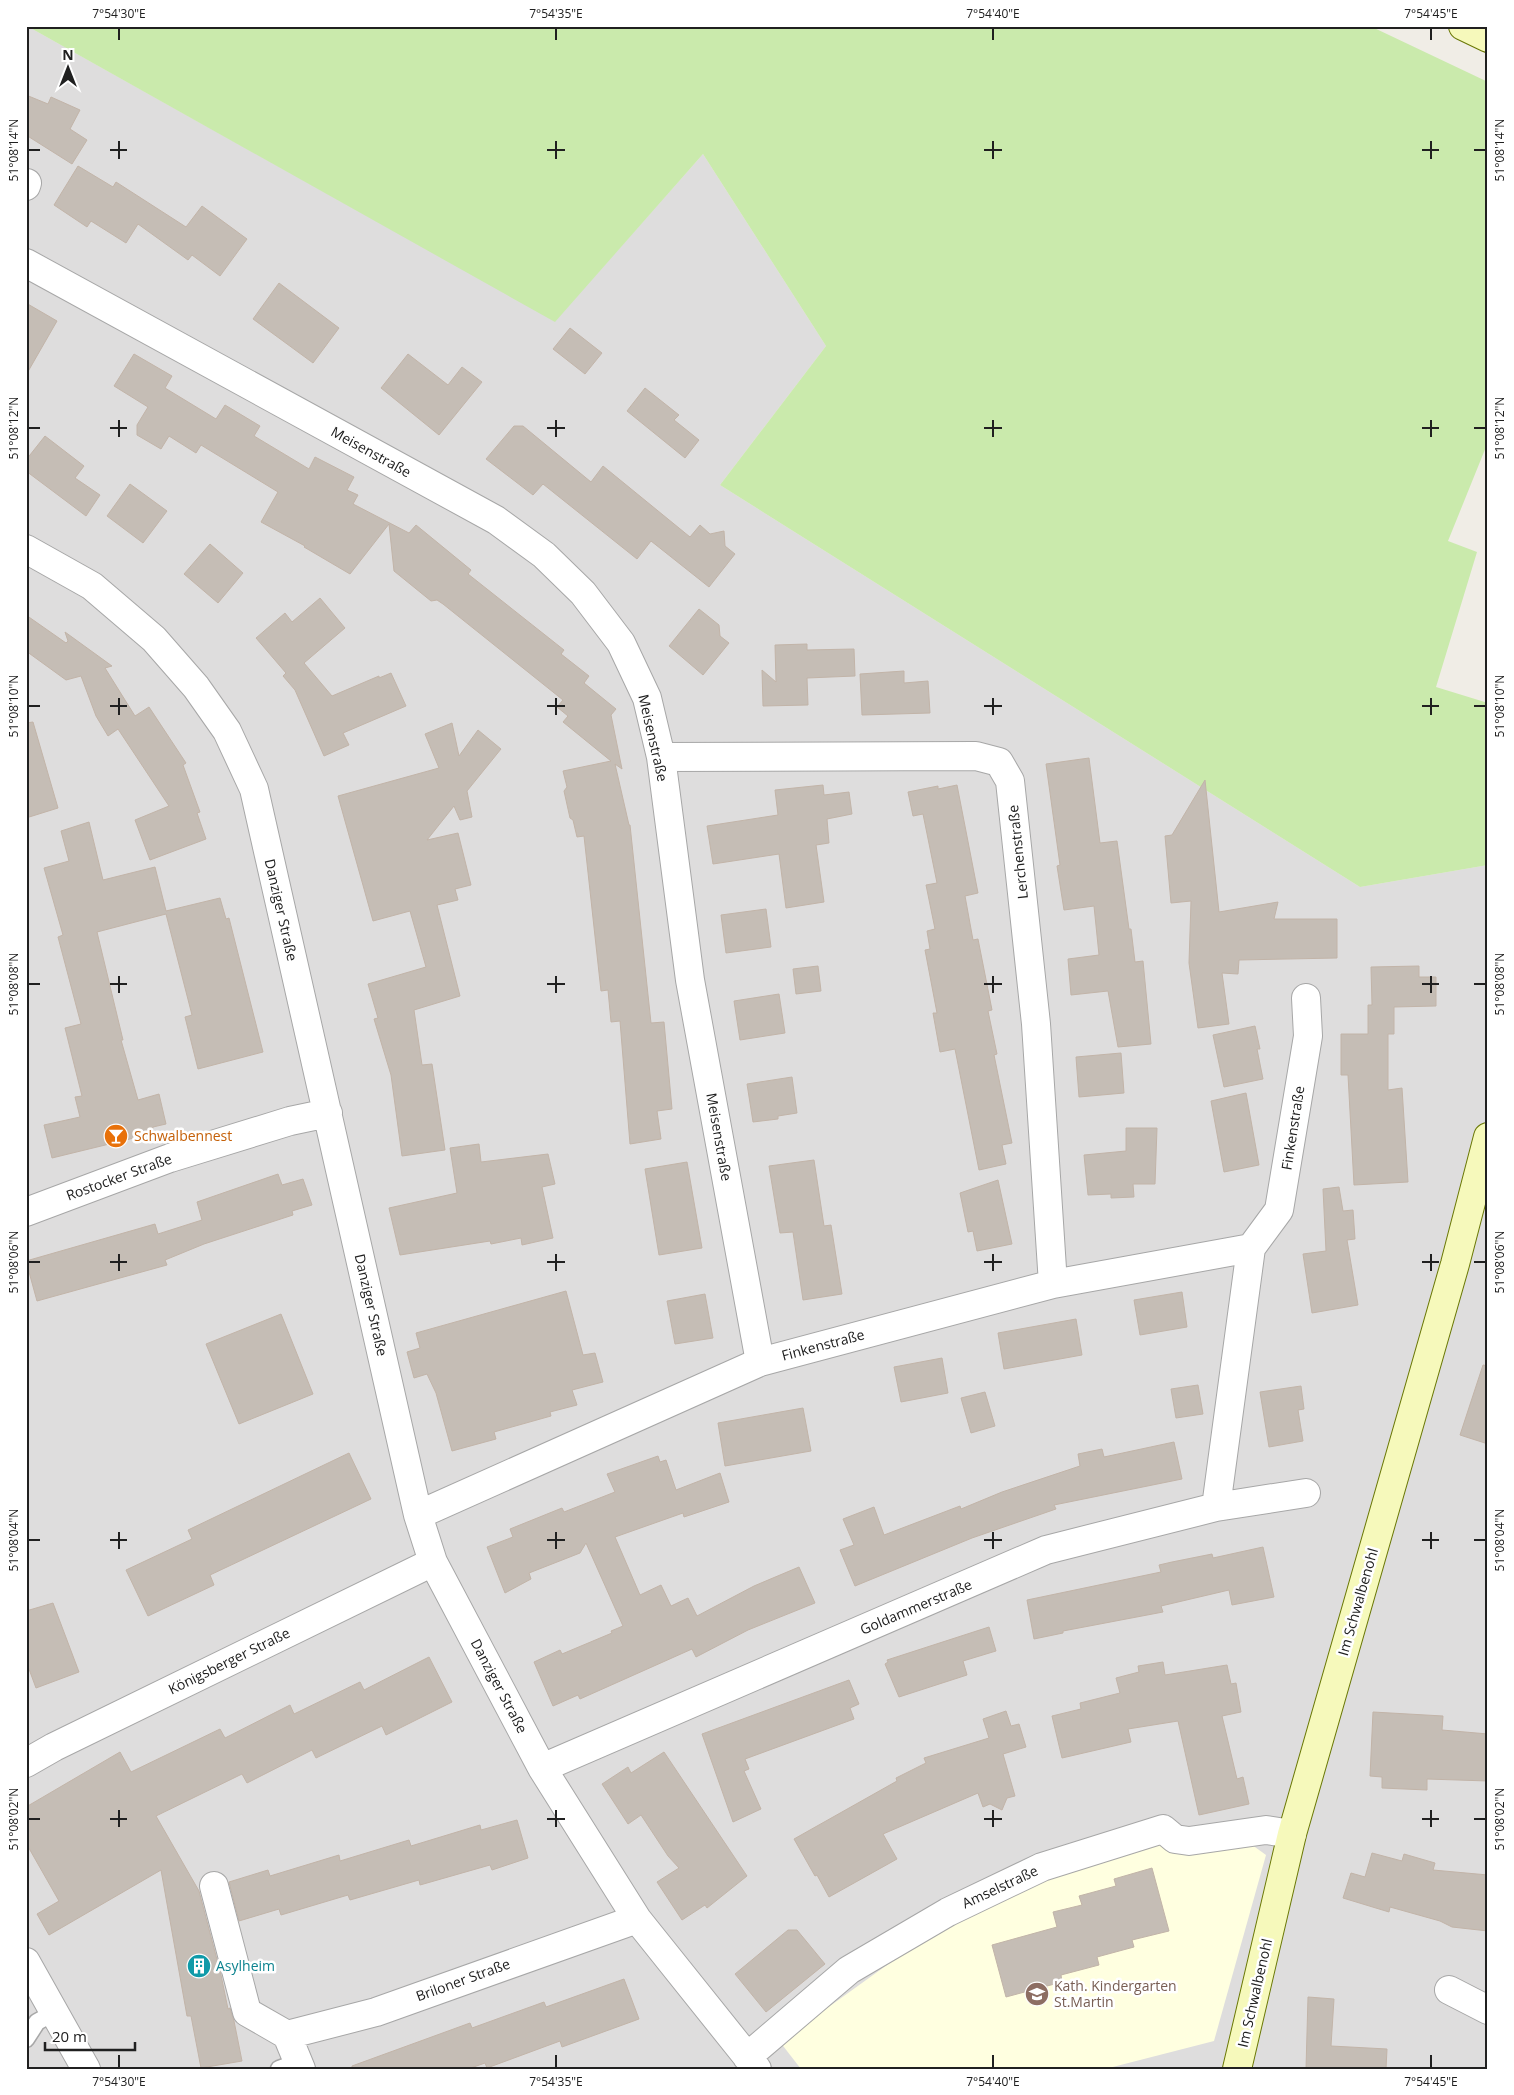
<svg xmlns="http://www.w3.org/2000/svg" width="1514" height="2095" viewBox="0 0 1514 2095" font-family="'Open Sans',sans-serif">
<rect width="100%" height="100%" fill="#f0ede6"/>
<path fill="#dedddd" d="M 27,26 L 555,321 L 703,154 L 826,346 L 720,485 L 1360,887 L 1488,865 L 1488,2069 L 26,2069 Z"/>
<path fill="#ffffe0" d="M 1155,1842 L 1248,1842 L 1266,1855 L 1214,2041 L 1105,2069 L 801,2069 L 780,2042 L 912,1947 L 1045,1878 Z"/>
<path fill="#caeaac" d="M 27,26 L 1370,26 L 1488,82 L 1488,442 L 1448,541 L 1477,552 L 1436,687 L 1488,703 L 1488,865 L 1360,887 L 720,485 L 826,346 L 703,154 L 555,322 Z"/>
<path fill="#c5bdb5" stroke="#c2b4a8" d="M 26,95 L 48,104 L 51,97 L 80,110 L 70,129 L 87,140 L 72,164 L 26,135 Z
M 78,166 L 113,187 L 116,182 L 186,227 L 202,206 L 247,239 L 220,276 L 192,255 L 188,260 L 138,224 L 126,243 L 91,221 L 87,227 L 54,205 Z
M 279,283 L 339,328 L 313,363 L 253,319 Z
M 26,303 L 57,321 L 26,375 Z
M 570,328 L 602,353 L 585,374 L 553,349 Z
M 134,354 L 172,376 L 165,388 L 216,419 L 225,405 L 260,426 L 254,436 L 309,469 L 315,457 L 354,477 L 347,490 L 358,495 L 353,504 L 409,533 L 416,525 L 471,570 L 468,574 L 564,650 L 561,654 L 589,676 L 584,683 L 616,709 L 611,715 L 622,769 L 615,764 L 629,825 L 630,825 L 651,1023 L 664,1022 L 672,1109 L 657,1111 L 661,1139 L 630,1144 L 620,1021 L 611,1022 L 608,990 L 601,991 L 584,836 L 577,837 L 573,820 L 570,818 L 564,791 L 567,787 L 563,771 L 611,761 L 563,722 L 568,716 L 557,707 L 563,700 L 443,604 L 437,600 L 431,601 L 394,571 L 389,524 L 350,574 L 304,547 L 305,546 L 261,522 L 278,492 L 201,445 L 196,453 L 169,436 L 161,449 L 137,435 L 137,425 L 148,407 L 114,386 Z
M 408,354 L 448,385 L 462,367 L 482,382 L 439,435 L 381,388 Z
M 645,388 L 679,415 L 674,420 L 699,440 L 685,458 L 627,411 Z
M 514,426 L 523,426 L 591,482 L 603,466 L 690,537 L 700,525 L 710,534 L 724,531 L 725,546 L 735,554 L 709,587 L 651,541 L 637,559 L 543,484 L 533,495 L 486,459 Z
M 45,436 L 84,466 L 75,478 L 100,495 L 86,516 L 26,471 L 26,460 Z
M 130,484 L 167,511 L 143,543 L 107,516 Z
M 210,544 L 243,573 L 218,603 L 184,574 Z
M 320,598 L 345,628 L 304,663 L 332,696 L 379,676 L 379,678 L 391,673 L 406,706 L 343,733 L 349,745 L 324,756 L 295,690 L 283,676 L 286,673 L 256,638 L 285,613 L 292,622 Z
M 699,609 L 719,625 L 720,636 L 729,643 L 703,675 L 669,646 Z
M 26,615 L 66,643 L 68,641 L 65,632 L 112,666 L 105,668 L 135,716 L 149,707 L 186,763 L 183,765 L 200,812 L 197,813 L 206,839 L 150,860 L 135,820 L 169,806 L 118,729 L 108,736 L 96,716 L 81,676 L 66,680 L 26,651 Z
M 807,644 L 807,650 L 854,649 L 855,676 L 807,678 L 808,705 L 763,706 L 762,670 L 776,682 L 775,645 Z
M 904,671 L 904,683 L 928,681 L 930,713 L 862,715 L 860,674 Z
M 33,722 L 58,808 L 26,818 L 26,723 Z
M 452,723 L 459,756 L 478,730 L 501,749 L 467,791 L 472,817 L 460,820 L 454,806 L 427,840 L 458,833 L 471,885 L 455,889 L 458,900 L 437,905 L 460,996 L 414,1010 L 422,1065 L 432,1064 L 445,1150 L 402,1156 L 391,1075 L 374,1019 L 378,1018 L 368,984 L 426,967 L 410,911 L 373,921 L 338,796 L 439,768 L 425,734 Z
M 1089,758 L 1100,843 L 1117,841 L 1129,929 L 1131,929 L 1135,962 L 1143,961 L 1151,1044 L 1118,1047 L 1108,991 L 1071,995 L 1068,959 L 1099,955 L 1094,906 L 1064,910 L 1057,866 L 1060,865 L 1046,764 Z
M 1205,780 L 1219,912 L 1278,902 L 1274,919 L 1337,919 L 1337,958 L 1239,960 L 1238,974 L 1222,973 L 1229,1024 L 1198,1028 L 1189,963 L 1191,901 L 1171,903 L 1165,836 L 1172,835 Z
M 823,785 L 824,795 L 849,792 L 852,814 L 827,819 L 829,843 L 816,845 L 824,902 L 786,908 L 779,854 L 713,864 L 707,826 L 778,815 L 775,790 Z
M 957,785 L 978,893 L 965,896 L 973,940 L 978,939 L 992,1010 L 988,1011 L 997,1054 L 994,1055 L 1012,1143 L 1002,1145 L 1006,1164 L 979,1170 L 955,1049 L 940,1052 L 933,1013 L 937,1013 L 925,950 L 930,949 L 927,931 L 935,929 L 926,885 L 937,883 L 923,814 L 913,816 L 908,792 L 938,786 L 938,789 Z
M 89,822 L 103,880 L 155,867 L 166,911 L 220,898 L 226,919 L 229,918 L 263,1052 L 198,1069 L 185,1017 L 192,1015 L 166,914 L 97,932 L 123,1040 L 121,1040 L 138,1100 L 159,1094 L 166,1124 L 153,1127 L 152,1131 L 139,1136 L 136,1134 L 134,1138 L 52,1158 L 44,1125 L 80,1117 L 75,1097 L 82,1096 L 65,1028 L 81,1024 L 58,937 L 63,935 L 44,868 L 69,861 L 61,831 Z
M 766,909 L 771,947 L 726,953 L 721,915 Z
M 818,966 L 821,991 L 796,994 L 793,969 Z
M 1419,966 L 1419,977 L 1436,977 L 1436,1006 L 1394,1007 L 1394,1034 L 1388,1034 L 1388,1090 L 1402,1088 L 1408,1182 L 1354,1185 L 1348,1075 L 1341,1075 L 1341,1034 L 1368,1034 L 1368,1005 L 1372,1005 L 1371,967 Z
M 779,994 L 785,1033 L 740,1040 L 734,1001 Z
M 1255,1026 L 1260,1049 L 1257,1049 L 1263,1079 L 1224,1087 L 1213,1035 Z
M 1121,1053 L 1124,1093 L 1079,1097 L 1076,1057 Z
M 792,1077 L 797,1113 L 778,1116 L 778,1119 L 753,1122 L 747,1084 Z
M 1246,1093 L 1259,1165 L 1224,1172 L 1211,1101 Z
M 1126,1128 L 1157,1128 L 1155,1184 L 1133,1184 L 1134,1197 L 1111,1198 L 1111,1194 L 1088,1195 L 1084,1155 L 1126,1151 Z
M 479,1144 L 481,1162 L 548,1154 L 555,1184 L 542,1187 L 553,1238 L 522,1245 L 521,1238 L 491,1244 L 490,1241 L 400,1255 L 389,1208 L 457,1193 L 450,1148 Z
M 814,1160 L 824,1226 L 831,1225 L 842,1294 L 803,1300 L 793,1232 L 780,1233 L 769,1166 Z
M 687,1162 L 702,1248 L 659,1255 L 645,1169 Z
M 278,1174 L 282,1185 L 303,1179 L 312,1205 L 292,1211 L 293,1215 L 204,1244 L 165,1260 L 167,1265 L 37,1301 L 26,1261 L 155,1224 L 158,1234 L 202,1220 L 197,1202 Z
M 998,1180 L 1012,1244 L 977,1251 L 973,1231 L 968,1232 L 960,1193 Z
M 1339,1187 L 1343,1211 L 1353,1210 L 1355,1239 L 1347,1240 L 1358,1305 L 1312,1313 L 1303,1254 L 1326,1251 L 1323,1189 Z
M 566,1291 L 583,1355 L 595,1353 L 603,1382 L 572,1390 L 577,1405 L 550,1412 L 551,1416 L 494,1432 L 496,1439 L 452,1451 L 436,1393 L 427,1374 L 414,1378 L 407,1352 L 420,1348 L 416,1333 Z
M 1182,1292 L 1187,1327 L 1140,1335 L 1134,1300 Z
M 705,1294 L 713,1338 L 675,1344 L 667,1301 Z
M 281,1314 L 313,1394 L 239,1424 L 206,1344 Z
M 1076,1319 L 1082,1355 L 1004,1369 L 998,1333 Z
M 942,1358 L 948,1393 L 901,1402 L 894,1367 Z
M 1483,1365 L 1488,1366 L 1488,1444 L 1460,1435 Z
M 1198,1385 L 1203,1414 L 1176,1418 L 1171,1389 Z
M 1301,1386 L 1304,1409 L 1298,1410 L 1303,1441 L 1269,1447 L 1260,1392 Z
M 985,1392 L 995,1426 L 971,1433 L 961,1398 Z
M 803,1408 L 811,1451 L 725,1466 L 718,1423 Z
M 1174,1442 L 1182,1479 L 1054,1505 L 1056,1509 L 972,1538 L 855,1586 L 840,1550 L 854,1545 L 843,1519 L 874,1507 L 884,1535 L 960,1506 L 961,1509 L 1002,1492 L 1080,1466 L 1078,1454 L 1102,1449 L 1104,1457 Z
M 349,1453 L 371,1499 L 210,1575 L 214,1585 L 148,1616 L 126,1570 L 192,1539 L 188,1530 Z
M 658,1456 L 660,1462 L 666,1460 L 676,1490 L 720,1473 L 729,1502 L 684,1517 L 683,1513 L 615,1537 L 640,1595 L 661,1585 L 671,1606 L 688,1598 L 697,1616 L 754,1586 L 799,1567 L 815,1603 L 748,1630 L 696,1657 L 692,1649 L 580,1699 L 578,1695 L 553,1706 L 534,1662 L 560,1650 L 562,1654 L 612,1633 L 611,1631 L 623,1626 L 586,1543 L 580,1553 L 529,1573 L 531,1579 L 505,1593 L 487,1547 L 513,1537 L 510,1529 L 562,1508 L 564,1512 L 615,1492 L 607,1474 Z
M 1263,1547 L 1274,1597 L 1232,1605 L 1229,1590 L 1161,1606 L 1163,1612 L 1063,1631 L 1063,1633 L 1034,1639 L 1027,1600 L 1161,1572 L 1159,1565 L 1172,1562 L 1212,1554 L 1213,1558 Z
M 53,1603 L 79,1672 L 36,1688 L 26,1661 L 26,1611 Z
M 989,1627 L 996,1651 L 963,1661 L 967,1675 L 899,1697 L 885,1664 L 888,1662 L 887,1660 Z
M 429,1657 L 452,1702 L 386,1735 L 382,1726 L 316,1758 L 312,1750 L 247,1783 L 242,1774 L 156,1816 L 199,1891 L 221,1975 L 228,2009 L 230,2008 L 234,2021 L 242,2061 L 201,2068 L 191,2016 L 187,2016 L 161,1870 L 49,1935 L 37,1914 L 59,1901 L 26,1843 L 26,1807 L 120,1752 L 131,1772 L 220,1729 L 225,1738 L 290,1705 L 294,1714 L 360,1682 L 364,1690 Z
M 1163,1662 L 1165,1675 L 1227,1665 L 1231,1684 L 1236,1683 L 1241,1712 L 1222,1716 L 1237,1779 L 1243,1777 L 1249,1804 L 1199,1815 L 1178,1721 L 1128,1729 L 1131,1742 L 1062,1758 L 1052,1716 L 1081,1709 L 1080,1703 L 1120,1693 L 1116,1678 L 1139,1672 L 1138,1666 Z
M 849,1680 L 859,1704 L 850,1708 L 854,1719 L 745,1759 L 749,1769 L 744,1771 L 761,1809 L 733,1822 L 702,1734 Z
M 1006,1711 L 1011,1726 L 1019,1724 L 1026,1747 L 1003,1754 L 1015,1796 L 1007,1798 L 1002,1810 L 990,1804 L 983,1807 L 978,1793 L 883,1834 L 897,1859 L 829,1897 L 817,1875 L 815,1876 L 794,1839 L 897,1781 L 896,1778 L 926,1763 L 924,1758 L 989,1738 L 983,1719 Z
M 1373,1712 L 1443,1716 L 1442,1730 L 1488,1734 L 1488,1781 L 1427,1779 L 1427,1790 L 1382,1788 L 1382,1777 L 1370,1776 Z
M 664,1752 L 747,1876 L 707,1908 L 705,1905 L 682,1920 L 657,1882 L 679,1868 L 668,1856 L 641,1815 L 628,1824 L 602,1784 L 628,1767 L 631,1773 Z
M 517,1820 L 528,1858 L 492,1870 L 490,1865 L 420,1885 L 419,1880 L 350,1900 L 348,1895 L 281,1915 L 279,1909 L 239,1921 L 229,1882 L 268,1870 L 270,1876 L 339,1855 L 340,1861 L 409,1840 L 411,1846 L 480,1825 L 481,1830 Z
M 1372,1853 L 1402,1861 L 1404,1854 L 1435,1863 L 1433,1870 L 1488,1875 L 1488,1931 L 1452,1927 L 1440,1921 L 1390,1907 L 1389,1912 L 1343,1898 L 1351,1873 L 1365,1877 Z
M 1152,1868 L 1169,1931 L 1132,1940 L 1134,1947 L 1097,1957 L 1099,1965 L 1061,1975 L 1062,1982 L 1006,1997 L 992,1945 L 1057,1927 L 1053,1912 L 1082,1905 L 1079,1896 L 1116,1886 L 1114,1879 Z
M 788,1930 L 797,1930 L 825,1964 L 766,2012 L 735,1974 Z
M 624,1979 L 639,2019 L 562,2047 L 560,2041 L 487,2068 L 485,2063 L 468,2069 L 352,2069 L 352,2066 L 470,2023 L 472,2028 L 544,2002 L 546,2007 Z
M 1308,1997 L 1334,1999 L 1331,2046 L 1387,2049 L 1386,2069 L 1306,2069 Z"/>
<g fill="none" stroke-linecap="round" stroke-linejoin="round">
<g stroke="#a7a7a7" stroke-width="19">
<path id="lane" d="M 26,2039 L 37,2022 L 55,2012
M 279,2069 L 298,2062"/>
</g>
<g stroke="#a7a7a7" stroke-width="30">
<path id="street" d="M 26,186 L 27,183
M 26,263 L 496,520 L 544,555 L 583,593 L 621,643 L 647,698 L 661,757 L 690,980 L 760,1362
M 26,549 L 92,586 L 154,639 L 196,687 L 227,731 L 254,789 L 418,1515 L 433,1562 L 542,1768 L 637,1919 L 757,2069
M 661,757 L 976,756 L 999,762 L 1010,781 L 1036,1024 L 1053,1284
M 26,1212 L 170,1158 L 290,1121 L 328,1113
M 1216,1507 L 1251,1248 L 1279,1210 L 1308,1036 L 1306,998
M 418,1515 L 760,1362 L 1053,1284 L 1251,1248
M 26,1763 L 54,1747 L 433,1562
M 542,1768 L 1046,1550 L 1216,1507 L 1306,1493
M 214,1886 L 247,2012 L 287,2035
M 26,1962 L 86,2069
M 1449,1990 L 1488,2010
M 747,2057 L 849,1970 L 948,1912 L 1042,1867 L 1163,1829 L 1175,1839 L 1189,1841 L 1266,1830 L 1292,1834
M 301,2069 L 287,2035 L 376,2012 L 637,1919"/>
</g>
<g stroke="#6a7805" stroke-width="30">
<path id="secondary" d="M 1463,26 L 1488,38
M 1237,2069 L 1292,1834 L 1455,1264 L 1488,1137"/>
</g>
<use href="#lane" stroke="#fff" stroke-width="16"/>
<use href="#street" stroke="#fff" stroke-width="28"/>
<use href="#secondary" stroke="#f6f9bb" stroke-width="28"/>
</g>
<path fill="none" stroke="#202020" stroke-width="2" d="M 119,28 L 119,40M 556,28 L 556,40M 993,28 L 993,40M 1431,28 L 1431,40M 119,141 L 119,159M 556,141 L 556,159M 993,141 L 993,159M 1431,141 L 1431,159M 28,150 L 40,150M 110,150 L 127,150M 547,150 L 565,150M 984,150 L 1002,150M 1422,150 L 1439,150M 1474,150 L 1486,150M 119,420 L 119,437M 556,420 L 556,437M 993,420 L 993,437M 1431,420 L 1431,437M 28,428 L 40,428M 110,428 L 127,428M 547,428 L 565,428M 984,428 L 1002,428M 1422,428 L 1439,428M 1474,428 L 1486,428M 119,698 L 119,715M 556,698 L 556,715M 993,698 L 993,715M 1431,698 L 1431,715M 28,706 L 40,706M 110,706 L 127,706M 547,706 L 565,706M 984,706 L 1002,706M 1422,706 L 1439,706M 1474,706 L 1486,706M 119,976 L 119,993M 556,976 L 556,993M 993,976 L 993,993M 1431,976 L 1431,993M 28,984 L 40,984M 110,984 L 127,984M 547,984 L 565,984M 984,984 L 1002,984M 1422,984 L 1439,984M 1474,984 L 1486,984M 119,1254 L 119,1271M 556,1254 L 556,1271M 993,1254 L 993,1271M 1431,1254 L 1431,1271M 28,1262 L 40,1262M 110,1262 L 127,1262M 547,1262 L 565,1262M 984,1262 L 1002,1262M 1422,1262 L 1439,1262M 1474,1262 L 1486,1262M 119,1532 L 119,1549M 556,1532 L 556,1549M 993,1532 L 993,1549M 1431,1532 L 1431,1549M 28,1540 L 40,1540M 110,1540 L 127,1540M 547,1540 L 565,1540M 984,1540 L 1002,1540M 1422,1540 L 1439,1540M 1474,1540 L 1486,1540M 119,1810 L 119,1827M 556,1810 L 556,1827M 993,1810 L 993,1827M 1431,1810 L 1431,1827M 28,1819 L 40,1819M 110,1819 L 127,1819M 547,1819 L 565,1819M 984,1819 L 1002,1819M 1422,1819 L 1439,1819M 1474,1819 L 1486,1819M 119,2055 L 119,2068M 556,2055 L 556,2068M 993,2055 L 993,2068M 1431,2055 L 1431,2068"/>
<defs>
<g id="bar-disc" transform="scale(1.25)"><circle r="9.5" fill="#e8710a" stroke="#fff"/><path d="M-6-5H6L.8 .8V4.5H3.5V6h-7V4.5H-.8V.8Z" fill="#fff"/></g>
<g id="building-disc" transform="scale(1.25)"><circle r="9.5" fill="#0f9aa8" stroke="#fff"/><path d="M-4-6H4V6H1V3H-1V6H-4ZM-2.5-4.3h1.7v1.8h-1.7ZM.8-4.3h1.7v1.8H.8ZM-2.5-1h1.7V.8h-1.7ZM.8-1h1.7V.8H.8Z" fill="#fff"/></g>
<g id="school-disc" transform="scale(1.25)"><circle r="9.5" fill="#8d6e63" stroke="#fff"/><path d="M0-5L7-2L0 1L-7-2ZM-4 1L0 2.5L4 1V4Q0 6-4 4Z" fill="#fff"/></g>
</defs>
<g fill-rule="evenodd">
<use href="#bar-disc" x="116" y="1136"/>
<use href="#building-disc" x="199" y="1966"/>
<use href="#school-disc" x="1037" y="1994"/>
</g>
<g text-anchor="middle" stroke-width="5" stroke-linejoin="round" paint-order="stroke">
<g font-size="14" fill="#202020" stroke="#fff">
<text transform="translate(371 452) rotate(29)" y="5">Meisenstraße</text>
<text transform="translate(653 738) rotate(77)" y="5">Meisenstraße</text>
<text transform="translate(1018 852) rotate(-96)" y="5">Lerchenstraße</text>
<text transform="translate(281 910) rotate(77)" y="5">Danziger Straße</text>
<text transform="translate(1293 1128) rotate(-81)" y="5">Finkenstraße</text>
<text transform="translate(719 1137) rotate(80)" y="5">Meisenstraße</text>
<text transform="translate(119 1177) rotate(-20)" y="5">Rostocker Straße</text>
<text transform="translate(371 1305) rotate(77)" y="5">Danziger Straße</text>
<text transform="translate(823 1345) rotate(-15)" y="5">Finkenstraße</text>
<text transform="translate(1358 1602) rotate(-74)" y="5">Im Schwalbenohl</text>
<text transform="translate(916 1607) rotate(-23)" y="5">Goldammerstraße</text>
<text transform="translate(229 1661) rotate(-26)" y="5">Königsberger Straße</text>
<text transform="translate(499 1686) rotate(62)" y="5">Danziger Straße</text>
<text transform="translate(1000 1887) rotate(-25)" y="5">Amselstraße</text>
<text transform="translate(463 1980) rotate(-20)" y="5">Briloner Straße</text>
<text transform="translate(1255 1993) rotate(-77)" y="5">Im Schwalbenohl</text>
</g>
<g font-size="14" fill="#c56008" stroke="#fff" text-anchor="start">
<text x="134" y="1141">Schwalbennest</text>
</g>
<g font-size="14" fill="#0d838f" stroke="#fff" text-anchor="start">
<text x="216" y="1971">Asylheim</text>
</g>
<g font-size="14" fill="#785e54" stroke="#fff" text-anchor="start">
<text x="1054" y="1991">Kath. Kindergarten<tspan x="1054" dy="16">St.Martin</tspan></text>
</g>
</g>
<rect width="1514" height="2095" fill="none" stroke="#ffffff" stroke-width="55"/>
<g transform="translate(68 68)" stroke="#ffffff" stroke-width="4" paint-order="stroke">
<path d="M0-4L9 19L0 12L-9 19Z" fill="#202020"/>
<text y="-8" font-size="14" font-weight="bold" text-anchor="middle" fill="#202020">N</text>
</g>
<path d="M45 2042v8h90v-8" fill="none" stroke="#202020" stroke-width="2.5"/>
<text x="52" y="2042" font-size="15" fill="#202020" stroke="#ffffff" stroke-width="4" paint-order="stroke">20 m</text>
<rect x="28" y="28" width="1458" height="2040" fill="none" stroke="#202020" stroke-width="2"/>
<g font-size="12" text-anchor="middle" fill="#202020">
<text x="119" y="18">7°54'30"E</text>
<text x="556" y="18">7°54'35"E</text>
<text x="993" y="18">7°54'40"E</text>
<text x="1431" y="18">7°54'45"E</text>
<text transform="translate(14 150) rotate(-90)" y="4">51°08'14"N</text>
<text transform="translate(1500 150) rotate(-90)" y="4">51°08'14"N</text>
<text transform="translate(14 428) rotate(-90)" y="4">51°08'12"N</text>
<text transform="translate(1500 428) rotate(-90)" y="4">51°08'12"N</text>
<text transform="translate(14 706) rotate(-90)" y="4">51°08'10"N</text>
<text transform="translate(1500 706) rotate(-90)" y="4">51°08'10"N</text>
<text transform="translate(14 984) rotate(-90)" y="4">51°08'08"N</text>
<text transform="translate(1500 984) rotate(-90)" y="4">51°08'08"N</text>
<text transform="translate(14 1262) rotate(-90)" y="4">51°08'06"N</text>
<text transform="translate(1500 1262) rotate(-90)" y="4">51°08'06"N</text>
<text transform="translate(14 1540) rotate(-90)" y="4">51°08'04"N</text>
<text transform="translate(1500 1540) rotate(-90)" y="4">51°08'04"N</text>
<text transform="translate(14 1819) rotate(-90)" y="4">51°08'02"N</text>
<text transform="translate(1500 1819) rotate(-90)" y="4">51°08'02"N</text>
<text x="119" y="2086">7°54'30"E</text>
<text x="556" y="2086">7°54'35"E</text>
<text x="993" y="2086">7°54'40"E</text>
<text x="1431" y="2086">7°54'45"E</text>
</g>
</svg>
